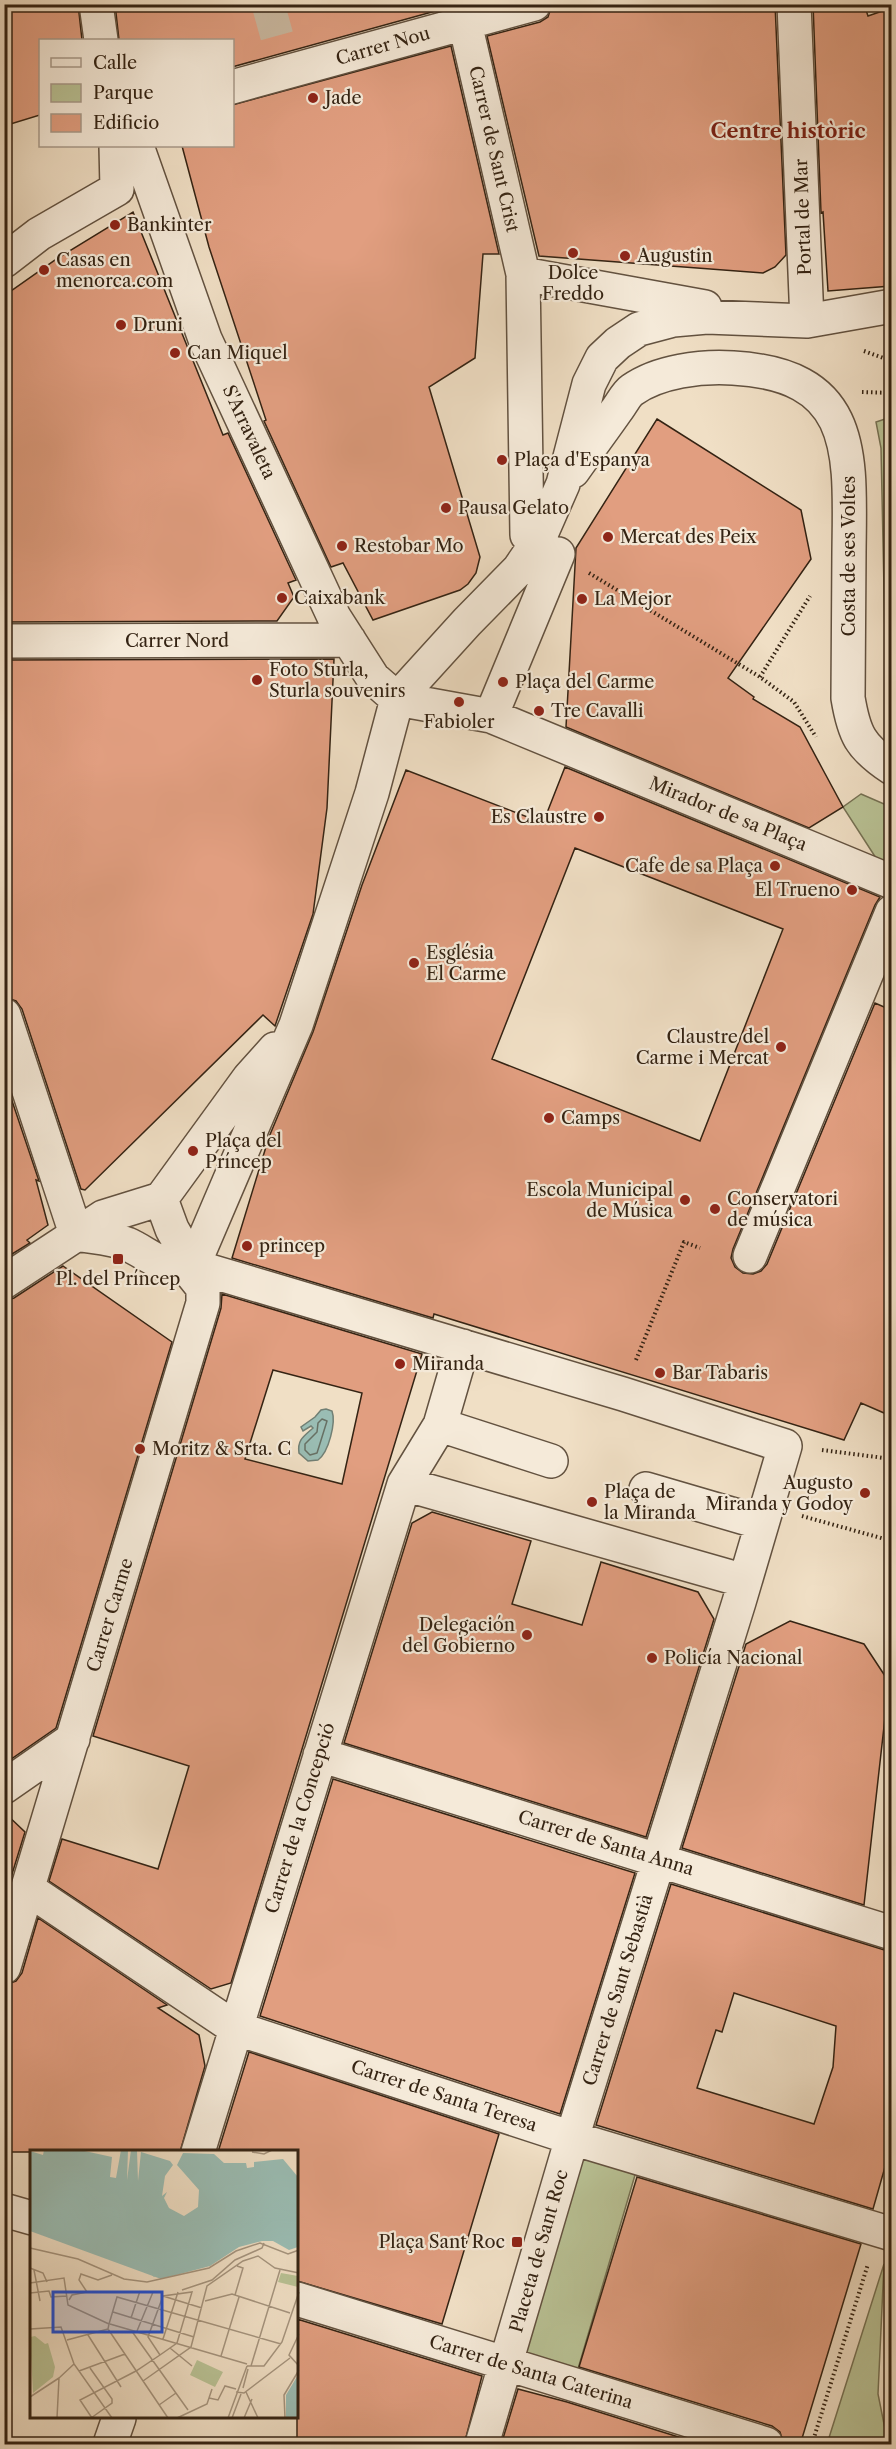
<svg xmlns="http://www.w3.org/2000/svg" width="896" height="2449" viewBox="0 0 896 2449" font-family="'Libre Caslon Text',serif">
<rect width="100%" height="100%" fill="#f0dfc5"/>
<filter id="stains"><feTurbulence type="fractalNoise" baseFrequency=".00333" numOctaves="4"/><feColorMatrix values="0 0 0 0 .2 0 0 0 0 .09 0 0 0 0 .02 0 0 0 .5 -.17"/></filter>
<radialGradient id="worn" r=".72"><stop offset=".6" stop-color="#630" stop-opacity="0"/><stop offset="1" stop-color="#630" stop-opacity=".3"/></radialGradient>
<path fill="#b9c295" stroke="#767254" stroke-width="1.5" d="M 891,417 L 892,417 L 891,701 L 886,683 L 881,448 L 876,422 Z
M 861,794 L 891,807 L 891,874 L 885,872 L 843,807 Z
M 581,2141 L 635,2175 L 575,2379 L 515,2367 Z
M 884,2264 L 878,2394 L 888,2444 L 827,2444 Z"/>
<path fill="#9abdb4" stroke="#717f74" stroke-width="1.5" d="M 326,1409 L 332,1411 C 336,1422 329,1452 318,1460 L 308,1461 L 299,1453 C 297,1440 304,1436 313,1428 L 311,1426 L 303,1431 L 301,1427 L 315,1417 L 321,1410 Z"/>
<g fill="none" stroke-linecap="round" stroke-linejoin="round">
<path stroke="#677064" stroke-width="1.5" d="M 322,1419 L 327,1421 L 317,1453 L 310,1455 L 305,1450 L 305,1444 L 317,1432 L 318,1423 Z"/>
</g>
<path fill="#e19e80" stroke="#342313" stroke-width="1.5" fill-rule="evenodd" d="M 4,4 L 78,4 L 82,40 L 40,40 L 40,115 L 4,126 Z
M 115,4 L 461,4 L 232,67 L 232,40 L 119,40 Z
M 552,4 L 775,4 L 786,255 L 775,267 L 763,273 L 539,256 L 487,36 L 540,22 L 548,17 Z
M 813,4 L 864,4 L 868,16 L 891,8 L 891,286 L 828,291 L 823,212 L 821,213 Z
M 451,46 L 499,254 L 483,254 L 475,358 L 429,387 L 480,557 L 476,573 L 468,584 L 460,590 L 373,620 L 343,563 L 331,567 L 264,421 L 266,420 L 209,247 L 182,146 L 232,146 L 232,105 Z
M 133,212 L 223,435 L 228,433 L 296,580 L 288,583 L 294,597 L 277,621 L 4,622 L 4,296 L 58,258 Z
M 657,419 L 801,510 L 811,559 L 728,678 L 754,697 L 753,699 L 800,727 L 822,768 L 843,807 L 809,828 L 566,727 L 576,548 Z
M 334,659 L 327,808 L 313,914 L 275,1026 L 263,1015 L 85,1190 L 81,1189 L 22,1009 L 16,1001 L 4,997 L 4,660 Z
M 565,767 L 880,897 L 875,905 L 733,1249 L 731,1258 L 735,1267 L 743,1273 L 753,1274 L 761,1271 L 767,1264 L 875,1003 L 891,1010 L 891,1416 L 861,1403 L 844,1440 L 434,1314 L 433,1318 L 232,1258 L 269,1137 L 313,1032 L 362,885 L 406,770 L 543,823 ZM 575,848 L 783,929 L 700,1141 L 492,1059 Z
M 4,1077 L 39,1181 L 36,1180 L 48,1225 L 27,1240 L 30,1243 L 4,1259 Z
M 63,1266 L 172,1342 L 56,1728 L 4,1764 L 4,1301 L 14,1298 Z
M 222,1294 L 422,1354 L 231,1983 L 211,1989 L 49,1881 L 62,1839 L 158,1869 L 189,1766 L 93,1736 L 221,1308 ZM 273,1370 L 362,1393 L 342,1484 L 245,1459 Z
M 432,1512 L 531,1541 L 512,1604 L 582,1625 L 601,1562 L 698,1592 L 714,1619 L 646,1837 L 344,1743 L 412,1523 Z
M 790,1621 L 864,1644 L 889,1682 L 864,1905 L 682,1848 L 746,1644 Z
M 333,1779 L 635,1873 L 560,2114 L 260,2016 Z
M 4,1812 L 25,1832 L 4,1900 Z
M 671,1884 L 891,1952 L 891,2146 L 873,2209 L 596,2125 ZM 734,1993 L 836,2026 L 833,2067 L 814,2124 L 697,2088 L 716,2030 L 722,2032 Z
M 38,1918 L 167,2005 L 158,2008 L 199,2035 L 205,2066 L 180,2152 L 4,2152 L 4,1985 L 16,1981 L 22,1973 Z
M 249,2052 L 499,2134 L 442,2324 L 297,2281 L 297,2152 L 218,2152 Z
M 637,2177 L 861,2244 L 800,2445 L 784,2445 L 780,2432 L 772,2426 L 579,2367 Z
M 297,2319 L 482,2376 L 464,2445 L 297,2445 Z
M 518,2389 L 567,2402 L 704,2445 L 501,2445 Z"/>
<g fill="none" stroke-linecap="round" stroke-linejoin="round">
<path stroke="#cab9a1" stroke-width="33" stroke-dasharray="33 16" stroke-linecap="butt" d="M 268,4 L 281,51"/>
<g stroke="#635240" stroke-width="36">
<path id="minor" d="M 96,4 L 101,40
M 794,4 L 807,321
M 465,23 L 523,274 L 527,535
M 232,87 L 534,4
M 137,146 L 205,339 L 334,617 L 373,678 L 397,699
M 4,261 L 39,234 L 117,189 L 116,146
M 523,274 L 705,307
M 573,471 C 587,451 602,431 616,411 C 621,405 626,394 632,390 C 659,371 701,366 733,368 C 858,375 850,454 849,552 C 849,600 848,649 848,698 C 854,734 860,747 892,768
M 4,641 L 349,640
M 397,699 L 491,716 L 892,882
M 491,716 L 558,554
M 4,1015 L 76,1234
M 161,1199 L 172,1229 L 193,1266
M 76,1234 C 92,1237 112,1238 127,1244 C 148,1253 168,1274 193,1266 L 296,1025 L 372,793 L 397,699 L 467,622 L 519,569 L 538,541 L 563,484 L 589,384 L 602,358 L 618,343 L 639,329 L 673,320 L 707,317 L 807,321 L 892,306
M 750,1256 L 892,912
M 193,1266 L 623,1394 L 785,1446 L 739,1602 L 572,2138 L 482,2444
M 4,1282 L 103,1217 L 161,1199 L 249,1078 L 275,1049
M 440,1425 L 551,1461
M 404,1484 L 745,1581
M 646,1489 L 762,1523
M 320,1755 L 892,1933
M 4,1787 L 73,1739
M 28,1889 L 235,2028 L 572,2138 L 892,2234
M 4,1967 L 203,1303 L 203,1288 L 187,1268
M 198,2152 L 404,1484 L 440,1425 L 463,1346
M 4,2210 L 32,2218
M 297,2299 L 766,2444
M 110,2444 L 119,2418"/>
</g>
<path stroke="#342313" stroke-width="4" stroke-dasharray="1.5 3" stroke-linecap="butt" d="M 864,351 L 892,361
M 862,392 L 892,393
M 589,573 L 760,677 L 794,702 L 816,737
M 760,677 L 810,596
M 636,1360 L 684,1242 L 700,1248
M 822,1450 L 892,1459
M 802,1516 L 892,1541
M 812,2444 L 868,2264"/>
<use href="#minor" stroke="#f5ead9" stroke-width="33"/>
</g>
<g fill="#8f2418" stroke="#f5ead9" stroke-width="2">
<circle cx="313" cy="98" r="6"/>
<circle cx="115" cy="225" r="6"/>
<circle cx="573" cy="253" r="6"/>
<circle cx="625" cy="256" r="6"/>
<circle cx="44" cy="270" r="6"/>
<circle cx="121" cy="325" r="6"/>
<circle cx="175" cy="353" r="6"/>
<circle cx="502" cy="460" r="6"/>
<circle cx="446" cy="508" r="6"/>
<circle cx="608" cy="537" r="6"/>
<circle cx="342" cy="546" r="6"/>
<circle cx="282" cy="598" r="6"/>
<circle cx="582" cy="599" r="6"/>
<circle cx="257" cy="680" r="6"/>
<circle cx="503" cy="682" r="6"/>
<circle cx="459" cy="702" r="6"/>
<circle cx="539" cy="711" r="6"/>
<circle cx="599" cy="817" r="6"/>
<circle cx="775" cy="866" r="6"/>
<circle cx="852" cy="890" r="6"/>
<circle cx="414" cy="963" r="6"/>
<circle cx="781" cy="1047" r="6"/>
<circle cx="549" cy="1118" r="6"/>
<circle cx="193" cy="1151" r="6"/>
<circle cx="685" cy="1200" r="6"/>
<circle cx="715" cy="1209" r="6"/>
<circle cx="247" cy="1246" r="6"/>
<rect x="112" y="1253" width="12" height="12" rx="3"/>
<circle cx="400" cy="1364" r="6"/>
<circle cx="660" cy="1373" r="6"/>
<circle cx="140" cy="1449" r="6"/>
<circle cx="865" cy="1493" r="6"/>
<circle cx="592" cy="1502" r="6"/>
<circle cx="527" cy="1635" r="6"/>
<circle cx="652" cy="1658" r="6"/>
<rect x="511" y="2236" width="12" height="12" rx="3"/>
</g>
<g text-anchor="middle" stroke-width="4.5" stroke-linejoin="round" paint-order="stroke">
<g font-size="18" fill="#342313" stroke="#f5ead9">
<text transform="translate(383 46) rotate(-16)" y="6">Carrer Nou</text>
<text transform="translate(494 149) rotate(77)" y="6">Carrer de Sant Crist</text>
<text transform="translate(803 217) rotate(-92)" y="6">Portal de Mar</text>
<text transform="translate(249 432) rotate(65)" y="6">S'Arravaleta</text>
<text transform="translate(849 556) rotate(-90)" y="6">Costa de ses Voltes</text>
<text x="177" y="647">Carrer Nord</text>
<text transform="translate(728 814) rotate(22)" y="6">Mirador de sa Plaça</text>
<text transform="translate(110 1615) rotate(-73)" y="6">Carrer Carme</text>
<text transform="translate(300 1818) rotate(-73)" y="6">Carrer de la Concepció</text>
<text transform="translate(606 1843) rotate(17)" y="6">Carrer de Santa Anna</text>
<text transform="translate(618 1990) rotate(-73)" y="6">Carrer de Sant Sebastià</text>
<text transform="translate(444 2096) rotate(18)" y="6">Carrer de Santa Teresa</text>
<text transform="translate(539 2251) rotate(-74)" y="6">Placeta de Sant Roc</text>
<text transform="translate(531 2372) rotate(17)" y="6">Carrer de Santa Caterina</text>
</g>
<g font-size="18" fill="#342313" stroke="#f5ead9" text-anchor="start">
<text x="325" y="104">Jade</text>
<text x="127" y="231">Bankinter</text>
<text x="637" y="262">Augustin</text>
<text x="56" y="266">Casas en<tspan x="56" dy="21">menorca.com</tspan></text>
<text x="573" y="279" text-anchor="middle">Dolce<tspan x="573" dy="21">Freddo</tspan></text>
<text x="133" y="331">Druni</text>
<text x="187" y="359">Can Miquel</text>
<text x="514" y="466">Plaça d'Espanya</text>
<text x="458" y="514">Pausa Gelato</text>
<text x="620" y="543">Mercat des Peix</text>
<text x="354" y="552">Restobar Mo</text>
<text x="294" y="604">Caixabank</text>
<text x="594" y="605">La Mejor</text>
<text x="269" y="676">Foto Sturla,<tspan x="269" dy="21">Sturla souvenirs</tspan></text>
<text x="515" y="688">Plaça del Carme</text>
<text x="551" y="717">Tre Cavalli</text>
<text x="459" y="728" text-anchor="middle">Fabioler</text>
<text x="587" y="823" text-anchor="end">Es Claustre</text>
<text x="763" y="872" text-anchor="end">Cafe de sa Plaça</text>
<text x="840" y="896" text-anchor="end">El Trueno</text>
<text x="426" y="959">Església<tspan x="426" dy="21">El Carme</tspan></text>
<text x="769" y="1043" text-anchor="end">Claustre del<tspan x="769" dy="21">Carme i Mercat</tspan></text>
<text x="561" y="1124">Camps</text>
<text x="205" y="1147">Plaça del<tspan x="205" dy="21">Príncep</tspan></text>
<text x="673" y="1196" text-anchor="end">Escola Municipal<tspan x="673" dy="21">de Música</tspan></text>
<text x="727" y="1205">Conservatori<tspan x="727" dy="21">de música</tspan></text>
<text x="259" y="1252">princep</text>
<text x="118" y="1285" text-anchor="middle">Pl. del Príncep</text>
<text x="412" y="1370">Miranda</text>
<text x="672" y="1379">Bar Tabaris</text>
<text x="152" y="1455">Moritz &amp; Srta. C</text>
<text x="853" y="1489" text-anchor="end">Augusto<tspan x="853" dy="21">Miranda y Godoy</tspan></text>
<text x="604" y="1498">Plaça de<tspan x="604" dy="21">la Miranda</tspan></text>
<text x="515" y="1631" text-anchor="end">Delegación<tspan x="515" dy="21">del Gobierno</tspan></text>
<text x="664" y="1664">Policía Nacional</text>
<text x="505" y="2248" text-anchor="end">Plaça Sant Roc</text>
</g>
<g font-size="20" font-weight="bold" fill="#7a1f14" stroke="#f5ead9">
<text x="788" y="138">Centre històric</text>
</g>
</g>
<g transform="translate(30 2150)">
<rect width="268" height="268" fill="#f0dfc5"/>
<path d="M 251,123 L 268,126 L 268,137 L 248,132 ZM 5,186 L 15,194 L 18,193 L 25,217 L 23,227 L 3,243 L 0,187 ZM 167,210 L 193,222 L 185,237 L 160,225 Z" fill="#b9c295"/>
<path d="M 14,0 L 50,0 L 82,7 L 80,27 L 86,28 L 91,0 L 98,0 L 97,30 L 101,0 L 107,1 L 108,31 L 111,2 L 140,11 L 143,15 L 135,26 L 132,46 L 137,42 L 134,48 L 139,58 L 154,66 L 168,57 L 169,40 L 147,15 L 153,3 L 184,4 L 194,13 L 216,13 L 217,18 L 224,17 L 224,12 L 253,9 L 268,27 L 268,97 L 259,100 L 243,91 L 232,91 L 209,97 L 180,116 L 131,129 L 0,81 L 0,1 L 13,5 ZM 268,225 L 268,268 L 256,268 L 256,245 Z" fill="#9abdb4"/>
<path fill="none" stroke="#9abdb4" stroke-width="3" d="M 0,4 L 31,17 L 77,58 L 139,77 L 161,77 L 221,59 L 269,63M 0,13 L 21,22 L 76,66 L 119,77 L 155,81 L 222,62 L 269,66M 123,126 L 166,85 L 180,79 L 228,69 L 269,73"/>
<path fill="none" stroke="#a5947e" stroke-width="1.5" d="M 222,2 L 234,4 L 242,0M 0,98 L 48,109 L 94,129 L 117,132 L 179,118 L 206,101 L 230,93 L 258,104 L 269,100M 0,118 L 13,123 L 17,132M 4,120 L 10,151M 0,133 L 34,128 L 38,155 L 79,174 L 78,179M 152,140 L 182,130 L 205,110 L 232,98 L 234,93M 0,143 L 19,141 L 21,147 L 37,146M 205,145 L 213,118 L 207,116M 133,146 L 172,158M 39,150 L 42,145 L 57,142 L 49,130 L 51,124 L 68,130 L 82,125M 175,151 L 202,144 L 260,163M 83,162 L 164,187M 101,168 L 110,141M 79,174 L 87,147 L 251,194M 80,174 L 217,214M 0,179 L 31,177 L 44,214 L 82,268M 78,179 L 138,268M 101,180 L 158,260M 107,181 L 123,142M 269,184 L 259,205 L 269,216M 58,185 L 91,237M 133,189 L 148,142M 37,190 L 78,179M 140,198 L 162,216M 191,206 L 209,147M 217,216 L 221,216 L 250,120M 221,216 L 234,216 L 252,192 L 269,142M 60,218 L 82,249 L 82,253 L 61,268M 49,221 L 95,204M 113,231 L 161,197 L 177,136 L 213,111 L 228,106 L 245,118 L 269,123M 213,238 L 218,219M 206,242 L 214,243 L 260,208M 216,242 L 228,268M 0,247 L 29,228M 179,248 L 188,250 L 195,236 L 206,239M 129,255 L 146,243M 27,268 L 29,228 L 44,214M 62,268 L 50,250 L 106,221 L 130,205 L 147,193 L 162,142 L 133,146 L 118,187 L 130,205M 147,268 L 177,254 L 182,239M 198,268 L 217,216M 202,268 L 211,244M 214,268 L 222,249M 255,268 L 254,245 L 269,220"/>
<path fill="#1d4ed8" fill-opacity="0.15" stroke="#1d4ed8" stroke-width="3" d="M 23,142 L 132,142 L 132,182 L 23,182 Z"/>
<rect width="268" height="268" fill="none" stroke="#342313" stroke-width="3"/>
</g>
<rect width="896" height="2449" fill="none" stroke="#f0dfc5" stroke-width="24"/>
<rect x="6" y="6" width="884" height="2437" fill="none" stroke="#342313" stroke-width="3"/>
<rect x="12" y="12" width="872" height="2425" fill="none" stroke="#342313" stroke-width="1.5"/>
<rect x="39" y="39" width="195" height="108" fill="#f5ead9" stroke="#a89a8a" stroke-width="1.5"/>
<rect x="51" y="58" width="30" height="9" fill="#f5ead9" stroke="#a89a8a" stroke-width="1.5"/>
<text x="93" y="69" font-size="18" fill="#342313">Calle</text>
<rect x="51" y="84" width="30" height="18" fill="#b9c295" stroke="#a89a8a" stroke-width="1.5"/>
<text x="93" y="99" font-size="18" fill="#342313">Parque</text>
<rect x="51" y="114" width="30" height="18" fill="#e19e80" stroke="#a89a8a" stroke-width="1.5"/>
<text x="93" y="129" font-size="18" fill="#342313">Edificio</text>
<rect width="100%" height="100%" filter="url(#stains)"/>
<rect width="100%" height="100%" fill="url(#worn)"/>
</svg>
